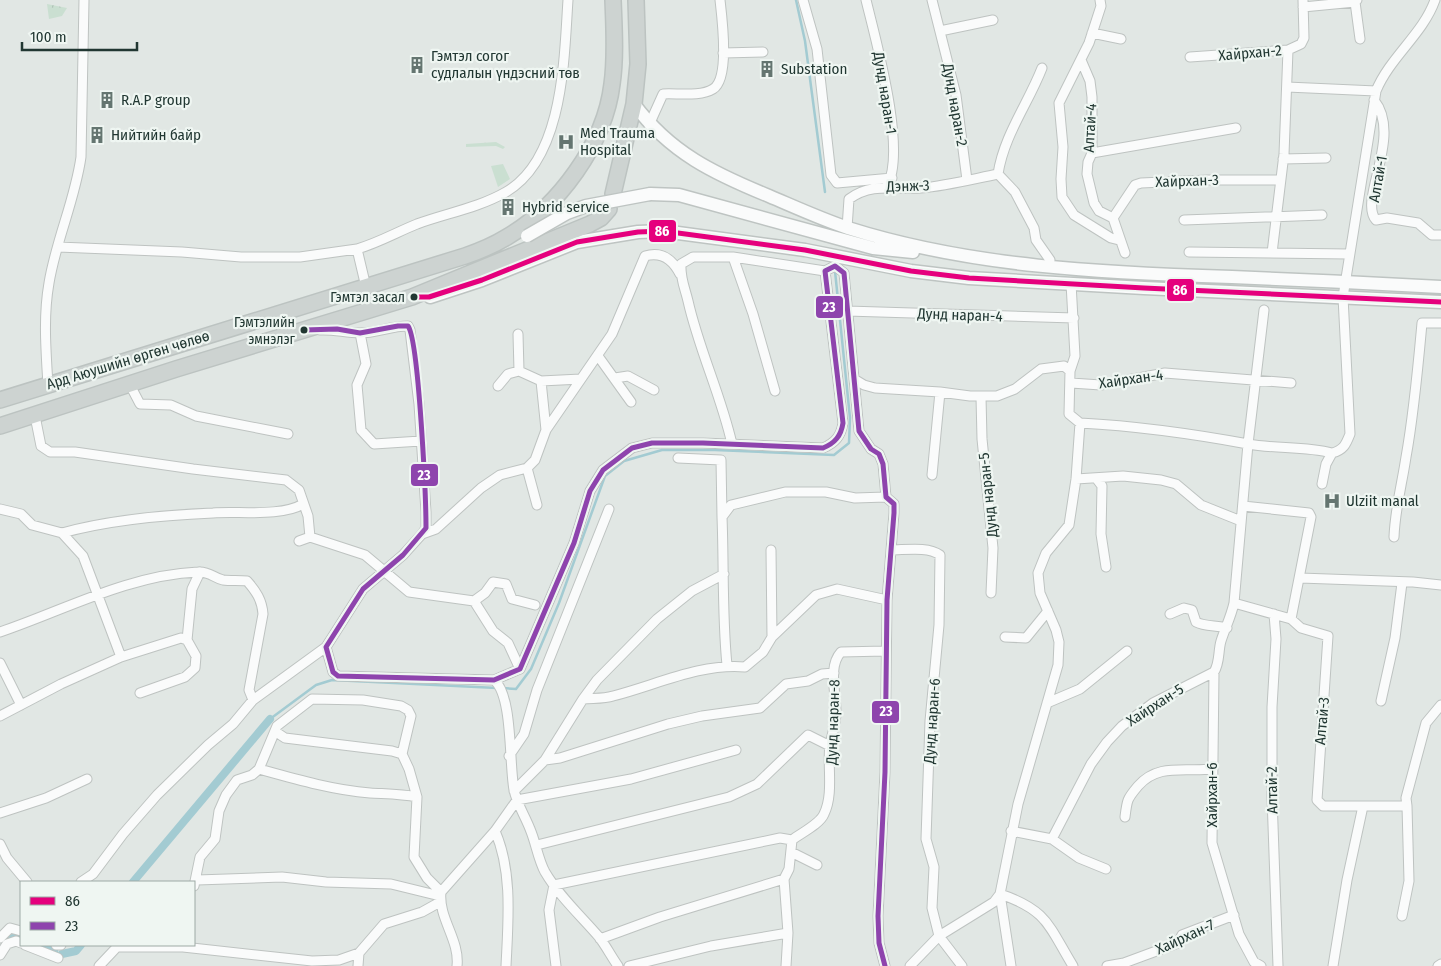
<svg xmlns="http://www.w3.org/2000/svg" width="1441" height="966" viewBox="0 0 1441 966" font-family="'Fira Sans Condensed',sans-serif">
<defs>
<pattern id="forest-crowns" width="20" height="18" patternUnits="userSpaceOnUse" patternTransform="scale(1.25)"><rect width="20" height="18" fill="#cadfd1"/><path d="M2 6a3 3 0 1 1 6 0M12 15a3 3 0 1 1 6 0" fill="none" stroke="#adc0b4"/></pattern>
</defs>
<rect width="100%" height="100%" fill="#e1e7e4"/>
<path fill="url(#forest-crowns)" d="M 47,4 L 67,8 L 62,16 L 49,19 Z
M 496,142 L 505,147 L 503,149 L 496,146 L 466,147 L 466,144 Z"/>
<path fill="#cadfd1" d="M 503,164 L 510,179 L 498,187 L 491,166 Z"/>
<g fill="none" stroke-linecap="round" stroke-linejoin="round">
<path stroke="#a3cbd2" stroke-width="2.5" d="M 796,0 L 805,41 L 825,192
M 502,688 L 516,689 L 531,669 L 559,603 L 605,476 L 624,461 L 662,450 L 715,450 L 834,455 L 849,443 L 850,418 L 835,271
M 270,719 L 316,685 L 332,680 L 497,688"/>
<path stroke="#a3cbd2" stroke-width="8" d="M 133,882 L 270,719
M 7,940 L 18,936 L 21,937
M 39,945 L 54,951
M 62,954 L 76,951 L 81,945"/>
<g stroke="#bec3c1" stroke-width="11">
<path id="minor" d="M 803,0 L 817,49 L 831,175 L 837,183 L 892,178
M 866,0 C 876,41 907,151 887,186
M 932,0 L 956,95 L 967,180
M 1100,0 L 1101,6 L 1089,43 L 1059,103 L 1063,147 L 1061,179 L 1062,197 L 1074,215 L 1111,238 L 1119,240
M 1355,2 L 1360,39
M 1303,7 L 1355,2 L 1357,0
M 940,31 L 993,20
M 1092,33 L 1121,39
M 723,53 L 763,52
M 1190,57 L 1288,50 L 1301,44 L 1304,38 L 1303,0
M 1081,60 L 1090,81 L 1092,97 L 1092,153 L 1088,162 L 1087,174 L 1094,203 L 1099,211 L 1113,218
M 1042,68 C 1028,104 1004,135 998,174 L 1015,192 L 1034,228 L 1036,240 L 1050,260
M 1287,87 L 1376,91
M 1374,100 C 1403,136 1358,200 1376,220 L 1387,218 L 1418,223 L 1432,235 L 1441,235
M 649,125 L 663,94 C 677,93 700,97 713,89 C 730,79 722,18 720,0
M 1092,153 L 1236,128
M 1283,159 L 1326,158
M 1113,218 L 1135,185 L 1141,183 L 1208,180 L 1279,180
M 1113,218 L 1125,253
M 1184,220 L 1322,215
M 847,228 L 849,199 C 872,182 895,190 921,188 C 946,186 973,179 998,174
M 58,247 L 182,252 L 241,257 L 300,257 L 357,249
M 1189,252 L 1349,254
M 1272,253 L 1284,154 L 1288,50
M 733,257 L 753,314 L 775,391
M 366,287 L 357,249 C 378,243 397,232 417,224 C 447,213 478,208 506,192 C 564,158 564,58 568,0
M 847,311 L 1074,318
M 320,330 C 333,329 346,333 360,333 C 376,333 391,326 408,326 L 410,330 L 419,404 L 426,512 L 426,528 L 422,534 L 403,555 L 363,589 L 326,647 L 333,672 L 338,676 L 494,680 L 520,669 L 574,543 L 590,491 L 603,470 L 632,448 L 652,443 L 703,443 L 823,448 C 835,443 841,436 843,423 L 825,271 L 835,266 L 844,273 L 859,431 L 871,449 L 879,454 L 883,464 L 886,497 L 894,504 L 894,513 L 887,600 L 885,772 L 878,916 L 879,943 L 885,966
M 360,333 L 366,364 L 357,385 L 361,430 L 374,444 L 421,441
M 518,334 L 519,371 L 541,381 L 546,430
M 598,356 L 631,402
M 1070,371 L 1075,356 L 1071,283
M 615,378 L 628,376 L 654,390
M 854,379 L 864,385 L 875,388 L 940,392 L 970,396 L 997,396 L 1015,389 L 1041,369 L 1064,366 L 1070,371 L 1069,414 L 1080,423 C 1136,426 1194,434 1248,444 C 1276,449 1305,446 1332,453
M 541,381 L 581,379
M 1071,383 L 1101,385 L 1165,373 L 1291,383
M 48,385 C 46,351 43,317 49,283 C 56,240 75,200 81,157 L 84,0
M 130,385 L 140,404 L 171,405 L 196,416 L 288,434
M 498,386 L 508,374 L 519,371
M 981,397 L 982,439 L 993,548 L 991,593
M 35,416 L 41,446 L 50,452 L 75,452 L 193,469 L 286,480 L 299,490 L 308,516 L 310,537 L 365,555 L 409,592 L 474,601 L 485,593 L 493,582 L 506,584 L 512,599 L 535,605
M 732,444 C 721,395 699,350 688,301 C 685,288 680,278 681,264 L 693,257 L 733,257 L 825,271
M 1332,453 C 1344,450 1346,444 1350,434 L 1343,297 L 1376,91 C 1390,57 1423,34 1435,0
M 678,458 L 721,460 L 722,517
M 527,468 L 537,505
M 932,475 L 940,392
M 1096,478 L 1102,486 L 1101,534 L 1106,567
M 1076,479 L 1123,476 L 1161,480 L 1176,484 L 1201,505 L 1241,521
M 1322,484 L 1326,464 L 1332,453
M 1243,506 L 1309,513 L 1311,517 L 1291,619
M 0,509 L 21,514 L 32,525 L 62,533 L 83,556 L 121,657
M 62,533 C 109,520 164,515 213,513 C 239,511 281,517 303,504
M 422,534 L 436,529 L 481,488 L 500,475 L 527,468 L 535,460 L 546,430 L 612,334 L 645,256 C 662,251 673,260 680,274
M 1394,537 C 1395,509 1402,484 1406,457 C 1414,413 1418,367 1422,323 L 1441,323
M 299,541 L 310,537
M 771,550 L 772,637
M 891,550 C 905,550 928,546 940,555 L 939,625 L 930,721 L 926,839 L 934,867 L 932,908 L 939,936 L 962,966
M 1300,578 L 1413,582 L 1441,585
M 474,601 L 493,631 L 508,643 L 520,669
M 1234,603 L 1291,619 L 1301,628 L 1328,636 L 1317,800 L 1323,806 L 1407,806 L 1406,798 L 1426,723 L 1441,705
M 1170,614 L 1184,608 L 1192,610 L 1196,622 C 1205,627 1217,625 1227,628
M 1274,614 L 1276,639 L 1272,707 L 1272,797 L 1278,966
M 0,632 C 65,610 128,575 198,572 C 209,571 214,578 223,580 C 231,581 239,580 247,581 C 256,591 262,600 263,614 L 249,690 L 253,700
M 1005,637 L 1026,638 L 1048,611
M 187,640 L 192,589 L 200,572
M 0,663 L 21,705
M 727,665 C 722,616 724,566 722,517 L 731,505 L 785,492 L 826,492 L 855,498 L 886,497
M 1214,672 L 1212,843 L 1239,934 L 1254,962 L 1261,966
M 494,680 C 513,695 509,764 514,790 C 517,804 525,816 530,829 C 536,843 538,859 545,872 C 559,896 581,916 599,937 C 606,946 611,956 618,966
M 583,699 L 597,680 L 657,619 L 692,591 L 724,574
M 1381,701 L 1395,638 L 1402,583
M 1047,703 L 1080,689 L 1127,651
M 0,716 L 61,684 L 121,657 L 181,638 L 187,640 L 196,656 L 195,668 L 185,677 L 140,693
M 276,732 L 285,738 L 392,751 L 402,754 L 409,769 L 417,797 L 414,857 L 427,878 L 441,892
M 509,756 L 524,734 L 537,690 L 609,509
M 545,760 L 560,758 L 668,724 L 702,716 L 760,708 L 786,684 L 808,681 L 822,674 L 834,673
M 259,769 C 295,779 333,790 370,793 C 386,794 401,794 417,797
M 514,791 L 545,760 L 583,699 C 593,698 604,699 613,696 C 656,685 701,663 745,667 L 763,652 L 772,637 L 816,595 L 837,589 L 887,600
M 0,813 L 46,798 L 87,779
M 1125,817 C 1127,800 1127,799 1138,786 C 1158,763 1184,772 1212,769
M 495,831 C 513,872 508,922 506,966
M 1011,831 L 1052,839 L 1079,858 L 1106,869
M 1052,839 L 1091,764 L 1107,742 L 1122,726 L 1153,703 L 1214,672 C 1220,663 1218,651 1221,641 C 1225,628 1231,617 1234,603 L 1248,444 L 1264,310
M 0,844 L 7,858 L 27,882
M 537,845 L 729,797 L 757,784 L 808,735 L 830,746
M 791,852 L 817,865
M 197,880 L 282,877 L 326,882 L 391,884 L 440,896
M 81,882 L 93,874 L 123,834 L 157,795 L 208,745 L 233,724 L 253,700 L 326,647
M 194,886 L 200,857 L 215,839 L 219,811 L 226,795 L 237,780 L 252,775 L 259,769 L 277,726 L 312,699 L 363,700 L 401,706 L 408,710 L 411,716 L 402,754
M 1000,894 C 1048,910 1049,927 1073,966
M 1402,916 L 1409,881 L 1407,806
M 0,938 L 10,928 L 21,931
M 600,939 L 660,917 L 784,879
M 25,945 L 58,958
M 56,945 L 61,945
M 0,955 L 7,944 L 16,941 L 21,943
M 99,966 L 117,947 L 183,947 L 312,961 L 339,960 L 359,953
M 358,966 L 359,953 L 384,924 L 422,912 L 440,902
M 457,966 C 460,940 438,918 441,892 L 495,831 L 517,800 L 631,779 L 736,750
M 556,966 L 549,910 L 554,885 L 780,838 L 792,840
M 629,966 L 711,946 L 788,933
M 786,966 L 788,933 L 784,879 L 789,869 L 792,840 C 801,833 820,824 824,814 C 834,794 827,765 830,745 C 832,735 835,725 836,715 C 837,696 827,667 841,652 L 885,651
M 910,966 L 939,936 L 994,902 L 1000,894
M 1011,966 L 1000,894 L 1018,804 L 1058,665 L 1059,642 L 1056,630 L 1040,593 L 1038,573 L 1046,553 L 1069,525 L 1076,479 L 1080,423
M 1107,966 L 1124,963 L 1178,943 L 1182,935 L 1234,915
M 1333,966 L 1347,880 L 1363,806
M 1438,966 L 1441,964"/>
</g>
<g stroke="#bec4c2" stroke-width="15">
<path id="secondary" d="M 634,104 C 670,153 715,174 769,196 C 795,207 821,219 848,228 C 971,267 1104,273 1232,277 C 1302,280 1371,283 1441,287
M 650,194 L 679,195 L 873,248 L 913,252
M 430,297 L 482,280 L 577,242 L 638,232 L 663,231 L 805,250 L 911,271 L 969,278 L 1144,288 L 1441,302"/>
</g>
<g stroke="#bcc3c1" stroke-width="18">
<path id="primary" d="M 613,194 L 634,104 L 638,64 L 636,0
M 0,400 L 465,256 C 480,251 494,245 507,237 C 558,207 605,144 612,84 C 616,57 614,27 613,0
M 0,426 L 176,369 L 412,297 L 590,224 L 601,218 L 609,209"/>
</g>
<use href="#minor" stroke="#fafbfb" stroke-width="9"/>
<use href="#secondary" stroke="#fafbfb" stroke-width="12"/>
<use href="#primary" stroke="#cdd3d1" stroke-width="15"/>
<g stroke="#bec4c2" stroke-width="15" stroke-linecap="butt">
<path id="secondary-bridge" d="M 527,236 L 567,213 L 586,206 L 650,194"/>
</g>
<use href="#secondary-bridge" stroke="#fafbfb" stroke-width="12"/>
<g stroke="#eff6f2" stroke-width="9">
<path id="bus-1" d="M 412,297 L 429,297 L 482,280 L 577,242 L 638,232 L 663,231 L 805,250 L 911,271 L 969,278 L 1144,288 L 1441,302"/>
</g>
<g stroke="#eff6f2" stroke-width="9">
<path id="bus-2" d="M 304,330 L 337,329 L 360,333 L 398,326 L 408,326 C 419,341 426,500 426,528 L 403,555 L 363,589 L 326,647 L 333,672 L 338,676 L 494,680 L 520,669 L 574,543 L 590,491 L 603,470 L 632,448 L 652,443 L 703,443 L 823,448 C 835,443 841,436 843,423 L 825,271 L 835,266 L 844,273 L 859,431 L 871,449 L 879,454 L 883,464 L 886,497 L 894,504 L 894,513 L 887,600 L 885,772 L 878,916 L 879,943 L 885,966"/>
</g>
<use href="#bus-1" stroke="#e5007d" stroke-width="5"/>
<use href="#bus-2" stroke="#8e44ad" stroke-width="5"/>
</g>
<defs>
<g id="building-bare" transform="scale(1.35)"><path d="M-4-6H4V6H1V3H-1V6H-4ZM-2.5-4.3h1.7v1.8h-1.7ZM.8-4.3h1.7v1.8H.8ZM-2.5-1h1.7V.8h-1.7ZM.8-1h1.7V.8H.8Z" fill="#647570" stroke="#eff6f2" stroke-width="2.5" paint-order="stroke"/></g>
<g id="hospital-bare" transform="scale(1.35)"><path d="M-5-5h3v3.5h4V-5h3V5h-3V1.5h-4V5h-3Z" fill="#647570" stroke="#eff6f2" stroke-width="2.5" paint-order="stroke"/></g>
</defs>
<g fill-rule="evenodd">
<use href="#building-bare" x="417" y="65"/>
<use href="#building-bare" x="767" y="69"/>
<use href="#building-bare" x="107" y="100"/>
<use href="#building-bare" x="97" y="135"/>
<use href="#hospital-bare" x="566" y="142"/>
<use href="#building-bare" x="508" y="207"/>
<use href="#hospital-bare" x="1332" y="501"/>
</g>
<g fill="#213732" stroke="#eff6f2" stroke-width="2">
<circle cx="414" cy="297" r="4.5"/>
<circle cx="304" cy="330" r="4.5"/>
</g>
<g text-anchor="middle" stroke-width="4.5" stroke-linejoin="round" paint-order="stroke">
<g font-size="14" fill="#213732" stroke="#eff6f2" text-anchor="end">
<text x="405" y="302">Гэмтэл засал</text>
<text x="295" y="327">Гэмтэлийн<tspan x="295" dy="17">эмнэлэг</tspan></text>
</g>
<g font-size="15" fill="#213732" stroke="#eff6f2">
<text transform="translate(1250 53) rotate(-5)" y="5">Хайрхан-2</text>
<text transform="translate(885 93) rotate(81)" y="5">Дунд наран-1</text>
<text transform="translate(955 105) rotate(80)" y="5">Дунд наран-2</text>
<text transform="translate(1090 128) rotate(-87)" y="5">Алтай-4</text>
<text transform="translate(1378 179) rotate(-80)" y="5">Алтай-1</text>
<text transform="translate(1187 181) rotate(-2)" y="5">Хайрхан-3</text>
<text transform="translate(908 186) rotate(-2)" y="5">Дэнж-3</text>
<text transform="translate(960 315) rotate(2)" y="5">Дунд наран-4</text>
<text transform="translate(128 360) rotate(-17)" y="5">Ард Аюушийн өргөн чөлөө</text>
<text transform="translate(1131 379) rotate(-8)" y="5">Хайрхан-4</text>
<text transform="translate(988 495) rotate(-96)" y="5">Дунд наран-5</text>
<text transform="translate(1155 705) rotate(-33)" y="5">Хайрхан-5</text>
<text transform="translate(932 721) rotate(-86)" y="5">Дунд наран-6</text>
<text transform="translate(1322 721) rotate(-85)" y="5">Алтай-3</text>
<text transform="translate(833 722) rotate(-88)" y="5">Дунд наран-8</text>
<text transform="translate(1272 790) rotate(-91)" y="5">Алтай-2</text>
<text transform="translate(1212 795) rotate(-90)" y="5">Хайрхан-6</text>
<text transform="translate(1185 937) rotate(-25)" y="5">Хайрхан-7</text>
</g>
<g font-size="15" fill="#213732" stroke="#eff6f2" text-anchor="start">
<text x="431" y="61">Гэмтэл согог<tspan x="431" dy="17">судлалын үндэсний төв</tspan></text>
<text x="781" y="74">Substation</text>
<text x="121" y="105">R.A.P group</text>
<text x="580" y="138">Med Trauma<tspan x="580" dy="17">Hospital</tspan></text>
<text x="111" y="140">Нийтийн байр</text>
<text x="522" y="212">Hybrid service</text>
<text x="1346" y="506">Ulziit manal</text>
</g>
</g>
<g stroke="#eff6f2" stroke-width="2">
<rect x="648" y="219" width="29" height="24" rx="5" fill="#e5007d"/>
<rect x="1166" y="278" width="29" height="24" rx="5" fill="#e5007d"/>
<rect x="815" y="295" width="29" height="24" rx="5" fill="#8e44ad"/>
<rect x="410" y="463" width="29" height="24" rx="5" fill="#8e44ad"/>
<rect x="871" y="700" width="29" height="24" rx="5" fill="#8e44ad"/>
</g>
<g font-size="14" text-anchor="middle" font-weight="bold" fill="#fff">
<text x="662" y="236">86</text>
<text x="1180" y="295">86</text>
<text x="829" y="312">23</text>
<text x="424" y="480">23</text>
<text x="886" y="716">23</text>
</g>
<rect x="20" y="881" width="175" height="65" fill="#eff6f2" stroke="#9daaa5"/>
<rect x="30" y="897" width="25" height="8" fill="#e5007d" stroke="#9daaa5"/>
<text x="65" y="906" font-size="15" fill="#213732">86</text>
<rect x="30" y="922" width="25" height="8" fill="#8e44ad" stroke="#9daaa5"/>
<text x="65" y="931" font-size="15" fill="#213732">23</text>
<path d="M22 42v8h115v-8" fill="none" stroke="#213732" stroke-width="2.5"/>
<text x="30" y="42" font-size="15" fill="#213732" stroke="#eff6f2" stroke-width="4" paint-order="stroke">100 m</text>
</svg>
